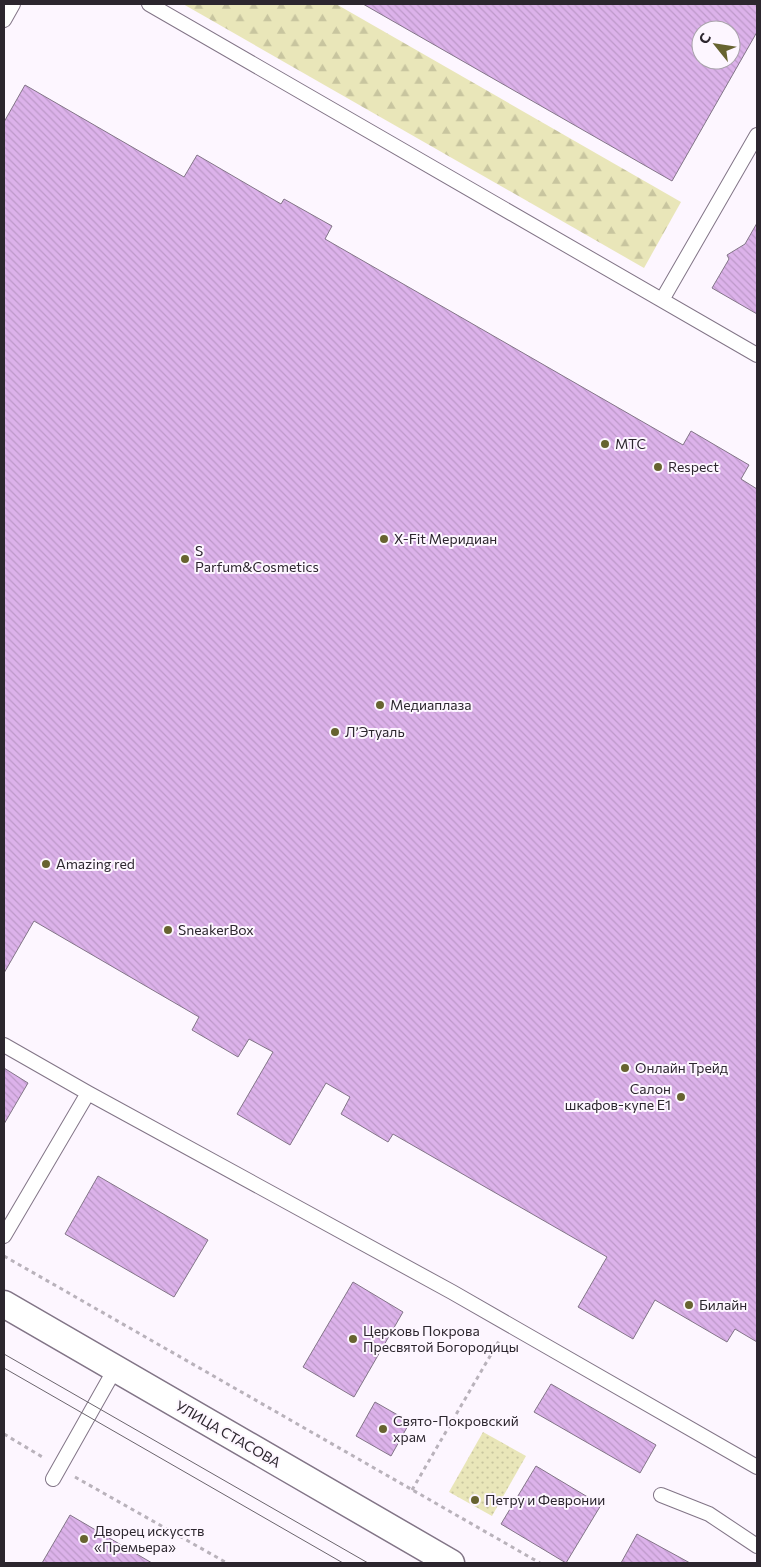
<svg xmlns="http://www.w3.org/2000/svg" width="761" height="1567" viewBox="0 0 761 1567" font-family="Commissioner,sans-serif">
<defs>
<pattern id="grass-dots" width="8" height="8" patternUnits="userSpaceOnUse" patternTransform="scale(1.25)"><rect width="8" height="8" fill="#e9e6b9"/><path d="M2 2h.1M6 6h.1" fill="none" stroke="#c8c59f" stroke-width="1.8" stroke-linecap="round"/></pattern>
<pattern id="forest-firs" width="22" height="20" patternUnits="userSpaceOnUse" patternTransform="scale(1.25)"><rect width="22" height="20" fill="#e9e6b9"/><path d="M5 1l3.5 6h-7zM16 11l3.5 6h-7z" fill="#c8c59f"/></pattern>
<pattern id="building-back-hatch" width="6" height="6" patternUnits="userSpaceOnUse" patternTransform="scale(1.25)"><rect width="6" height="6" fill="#dcb2ea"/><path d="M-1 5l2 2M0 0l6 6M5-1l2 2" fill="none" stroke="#bd99c9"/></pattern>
</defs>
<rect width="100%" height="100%" fill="#fdf6ff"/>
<path fill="url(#grass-dots)" d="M 483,1432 L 526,1456 L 492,1516 L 449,1492 Z"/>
<path fill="url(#forest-firs)" d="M 183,4 L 336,4 L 681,202 L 644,268 Z"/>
<path fill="url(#building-back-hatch)" stroke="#837588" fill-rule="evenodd" d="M 363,4 L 757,4 L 757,32 L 672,181 ZM 701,30 L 731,30 L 731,60 L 701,60 Z
M 25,85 L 184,177 L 197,155 L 281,204 L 284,199 L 332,226 L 325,239 L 683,445 L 691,431 L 749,465 L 741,479 L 757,489 L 757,1342 L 735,1329 L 727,1342 L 655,1300 L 633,1339 L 578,1307 L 607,1257 L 393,1134 L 388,1142 L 341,1114 L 350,1097 L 326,1083 L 290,1145 L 237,1114 L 273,1052 L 249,1039 L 238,1057 L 192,1030 L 199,1017 L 34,921 L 4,973 L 4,122 Z
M 757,223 L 757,314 L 712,288 L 729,259 L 727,255 L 745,244 Z
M 4,1068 L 28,1083 L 4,1124 Z
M 98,1176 L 208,1240 L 174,1297 L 65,1234 Z
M 353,1282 L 403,1312 L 354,1397 L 303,1367 Z
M 551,1384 L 656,1445 L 640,1473 L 534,1412 Z
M 375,1402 L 410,1422 L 391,1456 L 356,1436 Z
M 536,1466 L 601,1505 L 566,1563 L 501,1524 Z
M 70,1515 L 152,1563 L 42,1563 Z
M 637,1534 L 690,1563 L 621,1563 Z"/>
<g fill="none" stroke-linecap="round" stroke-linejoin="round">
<g stroke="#827587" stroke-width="16">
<path id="service" d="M 149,4 L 757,355
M 4,20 L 13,4
M 662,300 L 757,135
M 4,1045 L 88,1093 L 452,1292 L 757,1467
M 4,1236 L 88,1093
M 53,1479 L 115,1369
M 661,1495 L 709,1514 L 757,1546"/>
</g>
<g stroke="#827587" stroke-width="29">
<path id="minor" d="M 4,1304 L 451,1563"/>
</g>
<path stroke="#b9b2bb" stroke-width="3" stroke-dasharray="4 4" stroke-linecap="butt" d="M 4,1256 L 540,1563
M 4,1434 L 44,1458
M 75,1477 L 227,1563
M 412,1490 L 500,1339"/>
<use href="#service" stroke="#fff" stroke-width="14"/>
<use href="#minor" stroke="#fff" stroke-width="26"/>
<path stroke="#6b656d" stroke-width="1" d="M 4,1354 L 368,1563
M 4,1368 L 343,1563"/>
</g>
<g fill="#676330" stroke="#fdf6ff" stroke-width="2">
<circle cx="605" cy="444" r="5"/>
<circle cx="658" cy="467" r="5"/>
<circle cx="384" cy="539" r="5"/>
<circle cx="185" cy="559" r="5"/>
<circle cx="380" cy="705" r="5"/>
<circle cx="335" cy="732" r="5"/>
<circle cx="46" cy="864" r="5"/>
<circle cx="168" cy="930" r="5"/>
<circle cx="625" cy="1068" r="5"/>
<circle cx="681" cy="1097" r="5"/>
<circle cx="689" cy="1305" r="5"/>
<circle cx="353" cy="1339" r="5"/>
<circle cx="383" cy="1429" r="5"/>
<circle cx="475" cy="1500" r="5"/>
<circle cx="84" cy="1539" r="5"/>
</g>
<g text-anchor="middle" stroke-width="4" stroke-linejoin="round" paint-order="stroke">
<g font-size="14" fill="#2c262e" stroke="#fdf6ff" text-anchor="start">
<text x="615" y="449">МТС</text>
<text x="668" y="472">Respect</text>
<text x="394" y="544">X-Fit Меридиан</text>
<text x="195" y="556">S<tspan x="195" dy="16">Parfum&amp;Cosmetics</tspan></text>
<text x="390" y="710">Медиаплаза</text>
<text x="345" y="737">Л’Этуаль</text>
<text x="56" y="869">Amazing red</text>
<text x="178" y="935">SneakerBox</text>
<text x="635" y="1073">Онлайн Трейд</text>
<text x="671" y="1094" text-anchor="end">Салон<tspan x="671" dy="16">шкафов-купе Е1</tspan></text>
<text x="699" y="1310">Билайн</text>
<text x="363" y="1336">Церковь Покрова<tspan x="363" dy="16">Пресвятой Богородицы</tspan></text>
<text x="393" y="1426">Свято-Покровский<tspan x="393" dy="16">храм</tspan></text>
<text x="485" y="1505">Петру и Февронии</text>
<text x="94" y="1536">Дворец искусств<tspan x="94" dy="16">«Премьера»</tspan></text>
</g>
<g font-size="14" fill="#2c262e" stroke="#fdf6ff">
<text transform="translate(228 1434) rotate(30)" y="5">УЛИЦА СТАСОВА</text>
</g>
</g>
<rect width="761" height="1567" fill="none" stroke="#2c262e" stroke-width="10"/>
<g transform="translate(716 45) rotate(300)"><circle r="24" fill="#fdf6ff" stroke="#a9a3ab"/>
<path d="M0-4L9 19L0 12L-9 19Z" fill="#676330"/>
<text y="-8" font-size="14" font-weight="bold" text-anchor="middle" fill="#2c262e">С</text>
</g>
</svg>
